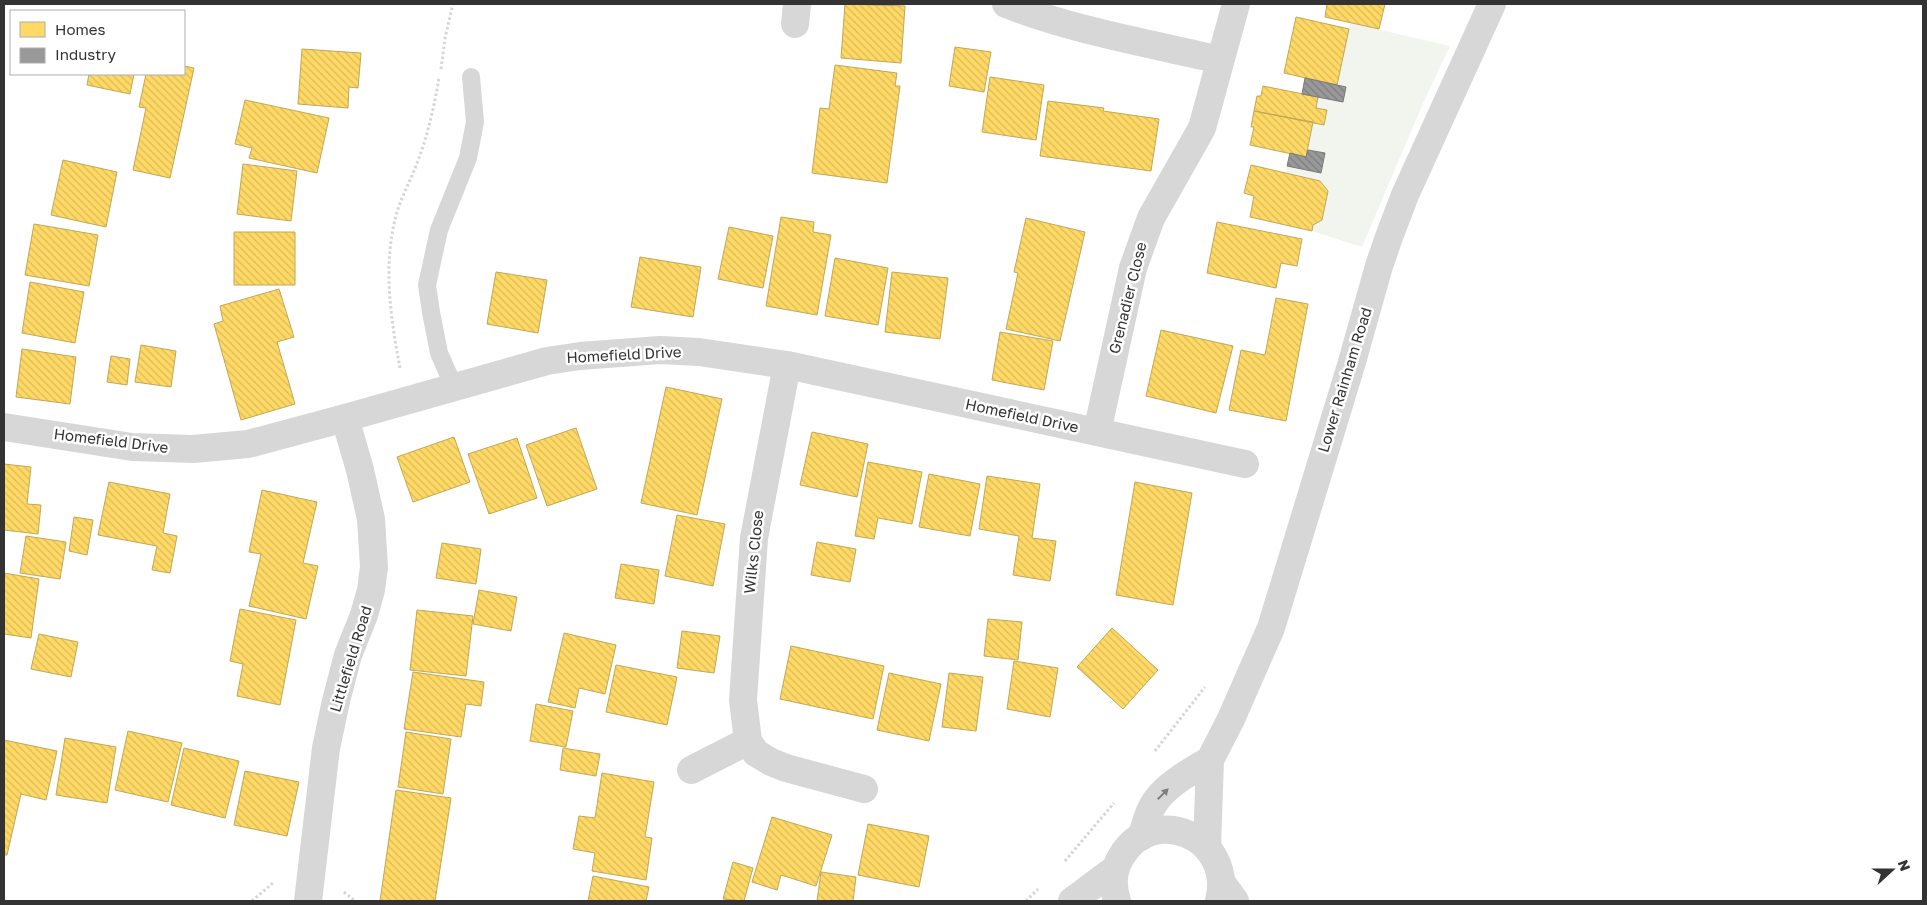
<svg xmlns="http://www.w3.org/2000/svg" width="1927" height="905" viewBox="0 0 1927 905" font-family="'Golos Text',sans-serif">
<defs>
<pattern id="homes-back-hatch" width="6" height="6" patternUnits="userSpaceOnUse" patternTransform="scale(1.25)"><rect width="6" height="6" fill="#ffd966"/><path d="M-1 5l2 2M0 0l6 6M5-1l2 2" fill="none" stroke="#dbbb59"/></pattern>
<pattern id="industry-back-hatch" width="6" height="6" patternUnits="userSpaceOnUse" patternTransform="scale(1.25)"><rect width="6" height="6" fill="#999"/><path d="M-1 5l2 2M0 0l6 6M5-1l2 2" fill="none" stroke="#7d7d7d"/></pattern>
</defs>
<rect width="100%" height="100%" fill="#fff"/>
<path fill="#f1f5ed" d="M 1350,23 L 1450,46 L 1423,103 L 1362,247 L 1312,231 L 1313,225 L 1322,220 L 1328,191 L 1320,181 L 1286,173 L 1287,166 L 1321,173 L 1325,153 L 1308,150 L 1313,122 L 1327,110 L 1316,108 L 1318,97 L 1343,102 L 1346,87 L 1337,85 Z"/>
<path fill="url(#homes-back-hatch)" stroke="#c2a757" d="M 845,4 L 905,6 L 901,63 L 841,58 Z
M 1327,4 L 1385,4 L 1379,29 L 1325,17 Z
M 1296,17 L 1349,29 L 1337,85 L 1284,73 Z
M 955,47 L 991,52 L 984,92 L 949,86 Z
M 302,49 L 361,53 L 358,88 L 349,87 L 348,108 L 298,104 Z
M 835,65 L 897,73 L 895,86 L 900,86 L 887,183 L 812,173 L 820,108 L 829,109 Z
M 184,66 L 194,68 L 170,178 L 133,170 L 146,108 L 139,107 L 146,74 L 184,74 Z
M 89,74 L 134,74 L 130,94 L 87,85 Z
M 990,77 L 1044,85 L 1036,140 L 982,132 Z
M 1263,86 L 1318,97 L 1316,108 L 1327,110 L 1324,125 L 1254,111 L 1257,96 L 1261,96 Z
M 245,100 L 329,118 L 317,173 L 249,158 L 252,148 L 235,144 Z
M 1048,101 L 1104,108 L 1103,111 L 1159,119 L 1151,171 L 1040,156 Z
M 1254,111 L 1313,122 L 1306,157 L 1250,145 L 1254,127 L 1251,127 Z
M 63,160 L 117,172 L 106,227 L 51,215 Z
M 243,164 L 297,171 L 291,221 L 237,214 Z
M 1251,165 L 1320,181 L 1328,191 L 1322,220 L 1313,225 L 1312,231 L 1250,217 L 1254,196 L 1244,193 Z
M 781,217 L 814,222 L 813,232 L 831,235 L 817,315 L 766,306 Z
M 1026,218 L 1085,232 L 1060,341 L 1006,329 L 1018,273 L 1014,272 Z
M 1217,222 L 1302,239 L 1297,266 L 1281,263 L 1276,288 L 1207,273 Z
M 34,224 L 98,235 L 89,286 L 25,275 Z
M 729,227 L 773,236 L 763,288 L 718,279 Z
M 234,232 L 295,232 L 295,285 L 234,285 Z
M 640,257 L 701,267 L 693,317 L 631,307 Z
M 835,258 L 888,268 L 878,325 L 825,316 Z
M 496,272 L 547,280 L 538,333 L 487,324 Z
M 892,272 L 948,278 L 940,339 L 885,332 Z
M 30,282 L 84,292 L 75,343 L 22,333 Z
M 279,289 L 294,337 L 277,342 L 295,404 L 241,420 L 214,324 L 223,321 L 220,306 Z
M 1276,298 L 1308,304 L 1286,421 L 1229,410 L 1241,350 L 1265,355 Z
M 1161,330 L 1233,346 L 1216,413 L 1146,396 Z
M 1000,332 L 1053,341 L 1044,390 L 992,380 Z
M 141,345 L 176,351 L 171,387 L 135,382 Z
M 22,349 L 76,357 L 70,404 L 16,397 Z
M 111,356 L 130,359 L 127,385 L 107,382 Z
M 666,387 L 722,399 L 697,515 L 641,503 Z
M 576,428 L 597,489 L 547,506 L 526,445 Z
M 812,432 L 868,444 L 857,497 L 800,485 Z
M 454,437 L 470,482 L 413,502 L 397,457 Z
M 517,438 L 537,498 L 489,514 L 468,454 Z
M 868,462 L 922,472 L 912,524 L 878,518 L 874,539 L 855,536 Z
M 4,464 L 31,467 L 27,504 L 41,505 L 38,534 L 4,530 Z
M 929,474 L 980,484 L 970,536 L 919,527 Z
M 987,476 L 1040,484 L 1032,538 L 1056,541 L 1050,581 L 1013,575 L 1019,536 L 979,529 Z
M 109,482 L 170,494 L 163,533 L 177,536 L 170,573 L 152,570 L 157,546 L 98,535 Z
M 1135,482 L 1192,493 L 1173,605 L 1116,595 Z
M 262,490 L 317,502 L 303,563 L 318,566 L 306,619 L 249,606 L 261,554 L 249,552 Z
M 677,515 L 725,524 L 713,586 L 665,576 Z
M 74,517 L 93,520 L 87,555 L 69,551 Z
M 26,536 L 66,542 L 60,579 L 20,573 Z
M 817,542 L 856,549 L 850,582 L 811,575 Z
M 442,543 L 481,549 L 476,584 L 436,578 Z
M 621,564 L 659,570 L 654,604 L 615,598 Z
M 4,573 L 39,579 L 31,638 L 4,634 Z
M 479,590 L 517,597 L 511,631 L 473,624 Z
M 240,609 L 296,620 L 280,705 L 237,696 L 243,664 L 230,661 Z
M 417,610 L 473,616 L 466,676 L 410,670 Z
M 988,619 L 1022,622 L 1018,660 L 984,656 Z
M 1112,628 L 1158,670 L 1123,709 L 1077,667 Z
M 682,631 L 720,636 L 714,673 L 677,668 Z
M 564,633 L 616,645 L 605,694 L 579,688 L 575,708 L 548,702 Z
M 39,634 L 78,642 L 71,677 L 31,669 Z
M 791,646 L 884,666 L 873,719 L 780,699 Z
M 1014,661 L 1058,668 L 1050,717 L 1007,709 Z
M 616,665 L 677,677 L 667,725 L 606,712 Z
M 413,672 L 484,682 L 481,706 L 466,704 L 461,737 L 404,729 Z
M 889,673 L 941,684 L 929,741 L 877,730 Z
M 949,673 L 983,677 L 976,731 L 942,727 Z
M 536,704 L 573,711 L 566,747 L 530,741 Z
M 128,731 L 182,743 L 168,802 L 115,790 Z
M 406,732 L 451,739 L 443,794 L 398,787 Z
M 65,738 L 116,747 L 107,803 L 56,795 Z
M 4,740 L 57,751 L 46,800 L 21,794 L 7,855 L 4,855 Z
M 184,748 L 239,761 L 225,818 L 171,805 Z
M 563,748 L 600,754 L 596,776 L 560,770 Z
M 245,771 L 299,782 L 287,836 L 234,825 Z
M 602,773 L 654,782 L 645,837 L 652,838 L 646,880 L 592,871 L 595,853 L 573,849 L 579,816 L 595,818 Z
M 396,790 L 451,798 L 435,901 L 380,901 Z
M 772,817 L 832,835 L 816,886 L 781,875 L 777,890 L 752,882 Z
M 868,824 L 929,836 L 919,887 L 858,875 Z
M 733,862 L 753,868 L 744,901 L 723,899 Z
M 821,872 L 856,877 L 853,901 L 817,901 Z
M 593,876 L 649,887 L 646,901 L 588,901 Z"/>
<path fill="url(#industry-back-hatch)" stroke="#7a7a7a" d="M 1305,78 L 1346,87 L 1343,102 L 1302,94 Z
M 1308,150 L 1325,153 L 1321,173 L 1287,166 L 1290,153 L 1306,157 Z"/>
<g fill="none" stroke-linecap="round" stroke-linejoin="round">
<path stroke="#d6d6d6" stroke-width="3" stroke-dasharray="2.5 2.5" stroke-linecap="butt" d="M 441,69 L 445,38 L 453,4
M 400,368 C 391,320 383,268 395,220 C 399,201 409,184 416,166 C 427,138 434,108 439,78
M 1155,751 L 1205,687
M 1065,861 L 1114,803
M 344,892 L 355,901
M 252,901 L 274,882
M 1026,901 L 1038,889"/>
<path stroke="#d7d7d7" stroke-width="18" d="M 454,387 L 439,353 L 431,312 L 427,285 L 439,230 L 468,158 L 475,122 L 471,77"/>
<path stroke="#d7d7d7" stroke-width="28" d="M 1006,4 C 1075,31 1148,43 1220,60
M 795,24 L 797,4
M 787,365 L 754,538 L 743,700 L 748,741 L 756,753 L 771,762 L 786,768 L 864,789
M 4,427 L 132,447 L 193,449 L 248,444 L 345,418 L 547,361 L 580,356 L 660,350 L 699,352 L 787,365 L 1245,464
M 1097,432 L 1133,268 L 1151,218 L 1202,128 L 1236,4
M 691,770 L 748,741
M 1222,883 L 1235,901
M 308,901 L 326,748 L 336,701 L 348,655 L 364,615 L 371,590 L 374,567 L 371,519 L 360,470 L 345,418"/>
<path stroke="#d7d7d7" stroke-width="28" d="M 1141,837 C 1145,827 1147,816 1152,807 C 1162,787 1191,771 1210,760
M 1207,847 L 1210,760 L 1231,719 L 1271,628 L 1352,362 L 1379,266 L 1389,237 L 1405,195 L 1492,4
M 1072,901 L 1115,869
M 1117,901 C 1112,886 1113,870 1121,857 C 1153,802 1235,837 1219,901"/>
</g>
<defs><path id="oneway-solid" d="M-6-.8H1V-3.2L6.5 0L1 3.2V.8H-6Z" transform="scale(1.25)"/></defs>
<use fill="#7d7d7d" href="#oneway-solid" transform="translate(1163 794) rotate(-45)"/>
<g text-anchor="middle" stroke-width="5" stroke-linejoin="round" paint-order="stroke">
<g font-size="15" fill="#333" stroke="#fff">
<text transform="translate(1128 298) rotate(-76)" y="5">Grenadier Close</text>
<text transform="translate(624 355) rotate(-3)" y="5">Homefield Drive</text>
<text transform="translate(1345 380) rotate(-73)" y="5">Lower Rainham Road</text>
<text transform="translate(1022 416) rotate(12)" y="5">Homefield Drive</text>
<text transform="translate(111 441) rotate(7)" y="5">Homefield Drive</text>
<text transform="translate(754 552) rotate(-84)" y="5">Wilks Close</text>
<text transform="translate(351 659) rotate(-73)" y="5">Littlefield Road</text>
</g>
</g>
<rect width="1927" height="905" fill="none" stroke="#333333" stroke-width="10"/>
<rect x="10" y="10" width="175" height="65" fill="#ffffff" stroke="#adadad"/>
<rect x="20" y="22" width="25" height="15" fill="#ffd966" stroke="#adadad"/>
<text x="55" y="35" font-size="15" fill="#333333">Homes</text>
<rect x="20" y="48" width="25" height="15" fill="#999999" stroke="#adadad"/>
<text x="55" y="60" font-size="15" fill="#333333">Industry</text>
<g transform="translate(1892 870) rotate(69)" stroke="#ffffff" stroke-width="4" paint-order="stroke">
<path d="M0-4L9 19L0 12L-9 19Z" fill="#333333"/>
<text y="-8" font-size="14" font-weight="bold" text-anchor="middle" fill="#333333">N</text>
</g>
</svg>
